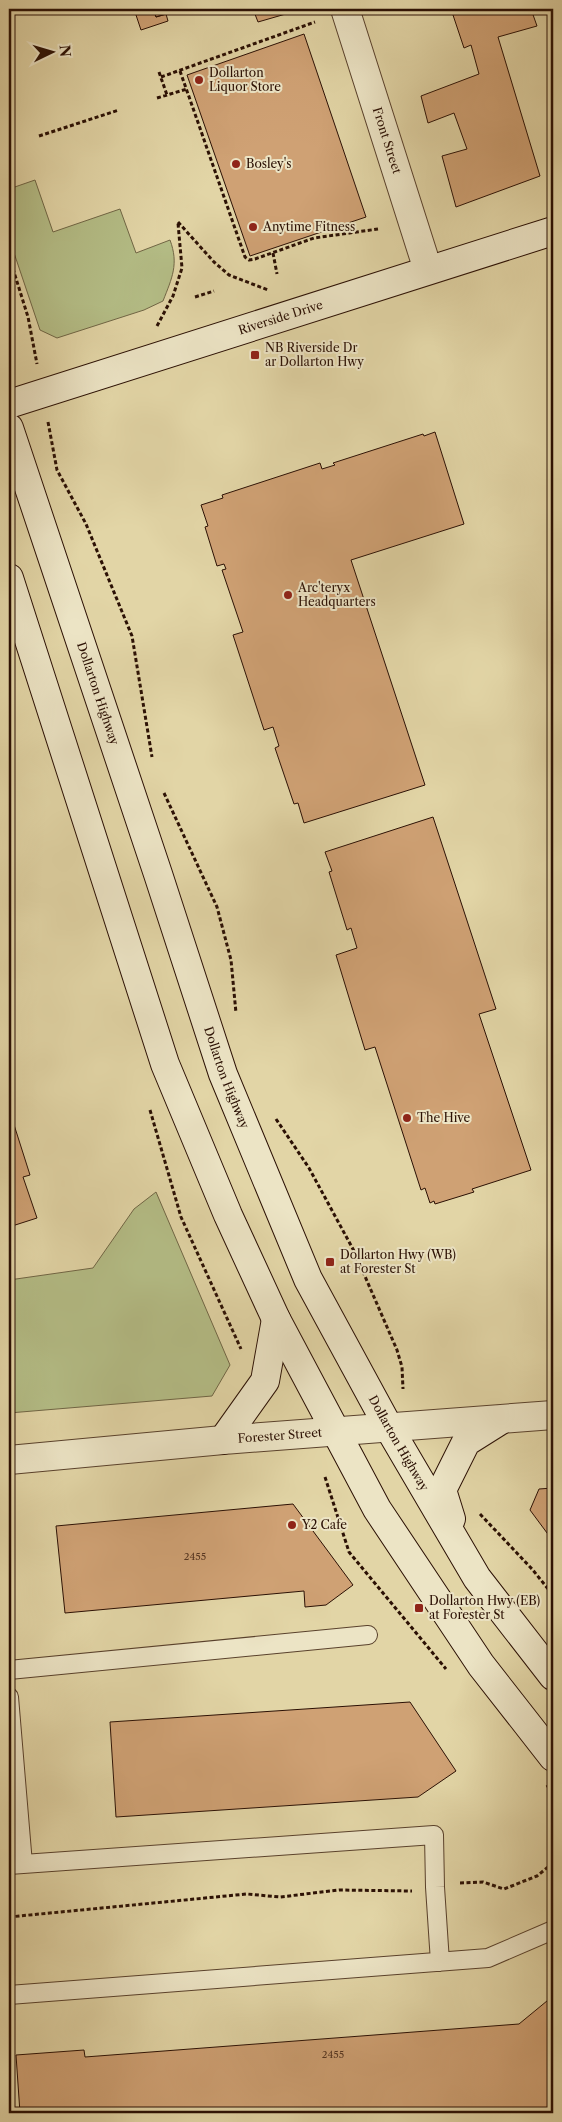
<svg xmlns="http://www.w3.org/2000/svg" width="562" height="2122" viewBox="0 0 562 2122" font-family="'Libre Caslon Text',serif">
<rect width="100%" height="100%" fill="#e2d5a6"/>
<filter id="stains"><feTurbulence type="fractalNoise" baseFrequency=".004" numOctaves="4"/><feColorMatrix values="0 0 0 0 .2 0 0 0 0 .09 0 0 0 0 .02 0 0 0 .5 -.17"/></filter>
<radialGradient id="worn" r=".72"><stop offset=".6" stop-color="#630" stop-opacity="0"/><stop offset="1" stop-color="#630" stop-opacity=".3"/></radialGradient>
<path fill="#b4bd86" stroke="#706645" d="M 35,180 L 53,232 L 120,209 L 136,253 L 170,240 C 179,264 172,278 163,301 L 144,310 L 57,338 L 40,330 L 9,238 L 9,189 Z
M 156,1192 L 230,1365 L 212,1396 L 9,1413 L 9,1280 L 93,1268 L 134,1209 Z"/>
<path fill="#cfa174" stroke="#2b1004" d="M 134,9 L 153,9 L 156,17 L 166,14 L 168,21 L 141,30 Z
M 153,9 L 184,9 L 156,17 Z
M 253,9 L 296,9 L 296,11 L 258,22 Z
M 451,9 L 531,9 L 537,26 L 498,37 L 540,176 L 456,207 L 442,156 L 467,149 L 454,113 L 428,123 L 421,96 L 479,74 L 471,45 L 464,48 Z
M 304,34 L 366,217 L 250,256 L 187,75 Z
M 435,432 L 464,524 L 351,560 L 425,785 L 304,823 L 298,803 L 294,804 L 275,748 L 279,746 L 273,727 L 264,730 L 233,635 L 243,632 L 222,570 L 226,569 L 224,564 L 217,566 L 205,527 L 208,526 L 201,505 L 223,498 L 222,495 L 320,463 L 322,469 L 335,465 L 333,463 L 423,434 L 424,436 Z
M 433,817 L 496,1009 L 479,1014 L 531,1170 L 472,1189 L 474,1192 L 435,1204 L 434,1201 L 430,1203 L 425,1188 L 421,1190 L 375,1047 L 365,1050 L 336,955 L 357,948 L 351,928 L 347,930 L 329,872 L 332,871 L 325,852 Z
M 9,1109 L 30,1175 L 23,1177 L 37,1218 L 9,1227 Z
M 553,1488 L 553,1541 L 530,1510 L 539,1489 Z
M 293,1504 L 353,1585 L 326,1605 L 305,1607 L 304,1591 L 65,1613 L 56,1526 Z
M 410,1702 L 456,1771 L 418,1797 L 116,1817 L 110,1722 Z
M 553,1996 L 553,2113 L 20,2113 L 16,2055 L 84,2050 L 85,2057 L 519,2024 Z"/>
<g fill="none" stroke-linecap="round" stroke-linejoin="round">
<g stroke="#59412c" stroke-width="20">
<path id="lane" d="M 9,1670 L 368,1635
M 9,1697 L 23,1864
M 9,1865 L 434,1835 L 435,1887 L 440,1962
M 9,1995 L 488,1958 L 553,1930"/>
</g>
<g stroke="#59412c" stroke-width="30">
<g id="street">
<path id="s1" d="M 345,9 L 428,270"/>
<path id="s2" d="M 9,1460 L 223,1440 L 553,1415"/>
</g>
</g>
<g stroke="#2b1004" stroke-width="30">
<g id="secondary">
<path id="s3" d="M 9,404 L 553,231"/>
<path id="s4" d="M 9,428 L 158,874 L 223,1074 L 308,1279 L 389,1428 L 477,1578 L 553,1676"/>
<path d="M 9,578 L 165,1064 L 228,1215 L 276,1319 L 377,1509 L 481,1665 L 553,1757"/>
<path d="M 223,1440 L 265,1381 L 276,1319"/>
<path d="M 451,1519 L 442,1490 L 466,1442 L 501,1420"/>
</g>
</g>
<path stroke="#2b1004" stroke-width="3" stroke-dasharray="4 2.5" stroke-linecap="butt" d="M 180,71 L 245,257 L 249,260 L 255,259 L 314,238 L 378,229
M 159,72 L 167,95
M 161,77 L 315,22
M 157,98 L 187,89
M 39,136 L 119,110
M 178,222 L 214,262 L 229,275 L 268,290
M 273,253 L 277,274
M 9,256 L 28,317 L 37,364
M 195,297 L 214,291
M 157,326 L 173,296 L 182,268 L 178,223
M 48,422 L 57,470 L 86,524 L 132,636 L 152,757
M 164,793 L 217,907 L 231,960 L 236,1013
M 150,1110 L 181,1217 L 241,1349
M 276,1119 L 309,1168 L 354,1251 L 397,1350 L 402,1367 L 403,1389
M 325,1477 L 349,1552 L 446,1669
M 480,1514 L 532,1569 L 553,1595
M 547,1785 L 553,1795
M 460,1883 L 483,1882 L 504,1889 L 537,1876 L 553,1863
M 9,1917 L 247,1894 L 280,1897 L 339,1890 L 412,1891"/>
<use href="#lane" stroke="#ece4c5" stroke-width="18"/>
<use href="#street" stroke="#ece4c5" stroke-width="28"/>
<use href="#secondary" stroke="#ece4c5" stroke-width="28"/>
</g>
<g fill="#8f2418" stroke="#ece4c5" stroke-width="2">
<circle cx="199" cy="80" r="5"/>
<circle cx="236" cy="164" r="5"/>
<circle cx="253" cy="227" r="5"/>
<rect x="250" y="350" width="10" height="10" rx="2.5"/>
<circle cx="288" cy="595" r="5"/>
<circle cx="407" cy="1118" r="5"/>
<rect x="325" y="1257" width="10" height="10" rx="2.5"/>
<circle cx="292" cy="1525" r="5"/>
<rect x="414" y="1603" width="10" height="10" rx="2.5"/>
</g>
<g text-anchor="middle" stroke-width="4" stroke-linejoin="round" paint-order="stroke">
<g font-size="10" fill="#543420">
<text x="195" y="1560">2455</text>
<text x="333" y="2058">2455</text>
</g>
<g font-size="12" fill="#2b1004" stroke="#ece4c5" text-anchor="start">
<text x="209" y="77">Dollarton<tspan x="209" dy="14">Liquor Store</tspan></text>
<text x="246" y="168">Bosley's</text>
<text x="263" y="231">Anytime Fitness</text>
<text x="265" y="352">NB Riverside Dr<tspan x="265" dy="14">ar Dollarton Hwy</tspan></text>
<text x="298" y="592">Arc'teryx<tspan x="298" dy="14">Headquarters</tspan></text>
<text x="417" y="1122">The Hive</text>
<text x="340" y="1259">Dollarton Hwy (WB)<tspan x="340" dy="14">at Forester St</tspan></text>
<text x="302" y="1529">Y2 Cafe</text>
<text x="429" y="1605">Dollarton Hwy (EB)<tspan x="429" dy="14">at Forester St</tspan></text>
</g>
<g font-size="12" fill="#2b1004" stroke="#ece4c5">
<text dy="4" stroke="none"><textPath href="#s1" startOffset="138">Front Street</textPath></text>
<text dy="4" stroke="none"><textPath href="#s3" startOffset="285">Riverside Drive</textPath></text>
<text dy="4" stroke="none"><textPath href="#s4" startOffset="280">Dollarton Highway</textPath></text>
<text dy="4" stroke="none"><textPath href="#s4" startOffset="685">Dollarton Highway</textPath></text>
<text dy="4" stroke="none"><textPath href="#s2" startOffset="272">Forester Street</textPath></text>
<text dy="4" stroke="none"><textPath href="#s4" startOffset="1090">Dollarton Highway</textPath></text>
</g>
</g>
<rect width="562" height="2122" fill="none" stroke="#e2d5a6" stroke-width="30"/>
<rect x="10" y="10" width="542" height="2102" fill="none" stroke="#2b1004" stroke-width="2.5"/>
<rect x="15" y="15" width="532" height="2092" fill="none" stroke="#2b1004"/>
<g transform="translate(52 52) rotate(85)" stroke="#ece4c5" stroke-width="4" paint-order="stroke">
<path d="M0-4L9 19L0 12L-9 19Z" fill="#2b1004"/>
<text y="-8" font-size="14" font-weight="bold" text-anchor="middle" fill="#2b1004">N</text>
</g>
<rect width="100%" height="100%" filter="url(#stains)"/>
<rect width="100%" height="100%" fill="url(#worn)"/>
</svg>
